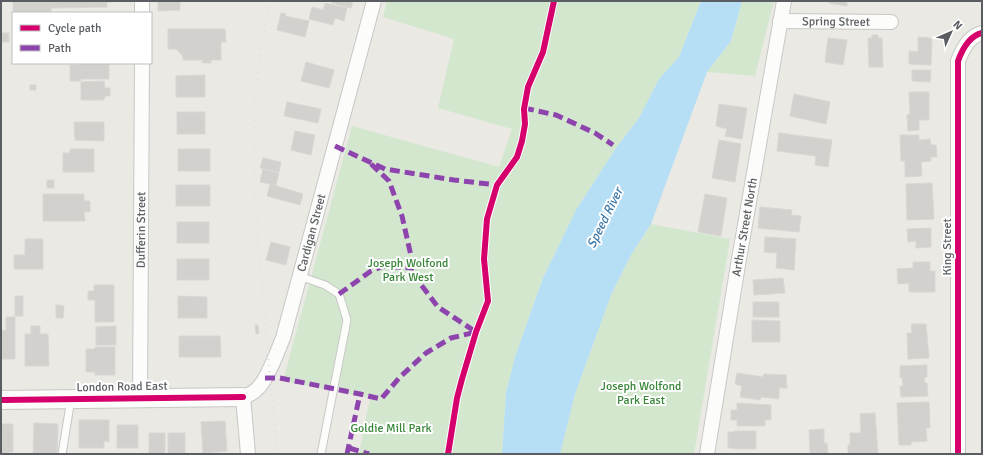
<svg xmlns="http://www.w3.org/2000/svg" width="983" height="455" viewBox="0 0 983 455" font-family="Signika,sans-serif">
<rect width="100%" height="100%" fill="#eae9e4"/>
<g fill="#d3e7cf">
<polygon points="387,1 701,1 679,57 659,79 639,118 616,148 576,210 543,278 515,357 506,393 502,454 359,454 370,398 283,381 352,126 499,167 512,129 438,108 454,39 383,17"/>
<polygon points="742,1 774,1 755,76 707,72 731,41"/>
<polygon points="651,224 730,239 694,454 560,454 575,394 611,295 631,255"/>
</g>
<polygon fill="#b6dff6" points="701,1 742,1 731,41 707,72 651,224 631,255 611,295 575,394 560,454 502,454 506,393 515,357 543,278 576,210 616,148 639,118 659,79 679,57"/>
<g fill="#d2d1ce" stroke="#d9d7d4">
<polygon points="13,1 112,1 112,2 107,2 107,7 51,8 51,13 13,13"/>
<polygon points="158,1 180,1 180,10 158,11"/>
<polygon points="333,1 353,1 351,8 332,3"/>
<polygon points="829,1 847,1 847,6 829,3"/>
<polygon points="325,3 347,8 344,21 335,18 333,25 309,19 312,7 323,10"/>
<polygon points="281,13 286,14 285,16 309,21 305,37 277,30"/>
<polygon points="168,29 225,29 226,42 221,42 221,60 211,60 211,63 202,63 203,60 183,60 183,56 176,49 168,49"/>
<rect x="1" y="33" width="8" height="9"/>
<polygon points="872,35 878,35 878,38 882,38 883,67 869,67 868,38 872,38"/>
<polygon points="918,37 932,38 931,65 909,64 909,51 918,52"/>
<polygon points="828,38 847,40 843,65 825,62"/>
<polygon points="306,62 334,70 329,88 301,81"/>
<polygon points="80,63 109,63 109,79 81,79 81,81 70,81 70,65 80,65"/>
<polygon points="912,70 931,70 930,82 912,81"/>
<polygon points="205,75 205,97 176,97 176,76"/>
<polygon points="104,81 105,88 110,88 110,96 105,96 104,100 81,100 81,82"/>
<rect x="30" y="85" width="6" height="5"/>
<polygon points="909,92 929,92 929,120 919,120 919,130 908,131 907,115 910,114"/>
<polygon points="794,94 830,102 826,124 790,116"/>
<polygon points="287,102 321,109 318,123 284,116"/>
<polygon points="719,104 747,108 742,139 725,136 727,129 716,126"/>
<rect x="177" y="112" width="28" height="22"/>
<polygon points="74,122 104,122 104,141 75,140"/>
<polygon points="295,131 315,135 311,155 291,150"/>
<polygon points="779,133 832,140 828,167 815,165 816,156 777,151"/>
<polygon points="900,135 919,135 919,140 930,139 931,145 936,145 937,157 931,157 931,161 921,162 922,176 905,177 905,161 901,161"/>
<polygon points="719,140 741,144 735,182 712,178"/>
<polygon points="70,149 94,149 94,172 63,172 63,153 70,153"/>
<rect x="178" y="149" width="32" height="22"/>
<polygon points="263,158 281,162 279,172 260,168"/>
<polygon points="263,169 279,173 276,185 260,182"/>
<rect x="47" y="180" width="7" height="8"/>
<polygon points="932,183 934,219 907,220 906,184"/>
<polygon points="270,184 303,194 300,205 267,196"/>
<rect x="176" y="185" width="34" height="21"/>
<polygon points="43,194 84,194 84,201 90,201 90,212 84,212 85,221 43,221"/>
<polygon points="705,194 727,198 721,236 698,232"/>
<polygon points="760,207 792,210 791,215 801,216 799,232 758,228"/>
<rect x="177" y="222" width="32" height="21"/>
<polygon points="931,228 931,247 916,248 916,241 908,242 907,229"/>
<polygon points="765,237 796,239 794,270 776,268 777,253 764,252"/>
<polygon points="25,239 43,239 43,269 14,269 14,255 25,255"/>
<polygon points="271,242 290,247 286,265 266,260"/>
<rect x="177" y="259" width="32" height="21"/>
<polygon points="913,262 930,262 930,271 935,271 935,292 909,292 909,283 898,284 897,269 913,268"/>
<polygon points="783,278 785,293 754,295 753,280"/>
<polygon points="94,285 114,285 114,322 95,322 95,300 88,300 88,291 94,291"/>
<rect x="15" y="296" width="8" height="20"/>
<polygon points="178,296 207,297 207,318 178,318"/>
<rect x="753" y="302" width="26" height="15"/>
<polygon points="56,305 64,306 63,318 56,318"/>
<polygon points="6,317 15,317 15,359 1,359 1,330 6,331"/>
<polygon points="752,320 780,321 780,342 752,342"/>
<polygon points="911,324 926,324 929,358 908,359 907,333 912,333"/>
<polygon points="255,325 258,325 259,333 256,334"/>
<polygon points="31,326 40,326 40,334 48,334 49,366 25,366 25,334 31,334"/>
<polygon points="116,326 116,345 96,345 96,327"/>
<polygon points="179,336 220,336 221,357 179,357"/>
<polygon points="95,347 115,347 115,375 95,375 95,372 86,372 86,349 95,349"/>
<polygon points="927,365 927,377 924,378 925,383 927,383 928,396 901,397 900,386 903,386 903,384 902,377 900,378 900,366"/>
<polygon points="737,373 763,377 764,374 786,375 787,388 779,388 779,399 761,397 760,400 740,397 742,386 735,384"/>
<polygon points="929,402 930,428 926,428 927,441 911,442 911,445 899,445 897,403"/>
<polygon points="737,403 771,405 771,420 765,420 765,426 737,426 737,420 731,420 731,410 737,410"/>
<polygon points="875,413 878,454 848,454 848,445 850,445 850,433 861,433 860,414"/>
<polygon points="79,420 109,420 109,442 104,441 104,448 79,448"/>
<polygon points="225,421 227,451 203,453 201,422"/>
<polygon points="34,423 58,424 57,454 33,454"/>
<polygon points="1,424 13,424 13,452 9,452 9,454 1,454"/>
<rect x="117" y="425" width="21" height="23"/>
<polygon points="824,429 824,443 827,443 828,454 810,454 809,430"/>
<polygon points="734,431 756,431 756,449 733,449 733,448 728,448 728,432 734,432"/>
<rect x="149" y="433" width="16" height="21"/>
<rect x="168" y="433" width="17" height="21"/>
</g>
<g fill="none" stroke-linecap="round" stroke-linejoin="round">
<g stroke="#c7c7c6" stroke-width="9">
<g id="service">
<polyline points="299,276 325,285 339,294 347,320 321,454"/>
<polyline points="62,454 71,399"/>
</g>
</g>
<g stroke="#c7c7c6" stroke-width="16">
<g id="minor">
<polyline points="142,1 142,13"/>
<path id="s1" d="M780 21 891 22"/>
<path id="s2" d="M140 398 142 63"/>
<path id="s3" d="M248 454 243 397C249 395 255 392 259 387 269 376 277 352 283 338L374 1"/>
<path id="s4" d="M707 454 738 265 784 1"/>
<path d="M958 454V61C962 50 969 36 982 33"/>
</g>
</g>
<g stroke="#c7c7c6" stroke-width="20">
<polyline id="tertiary" points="1,400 243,397"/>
</g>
<use href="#service" stroke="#fcfcfb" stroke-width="7"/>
<use href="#minor" stroke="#fcfcfb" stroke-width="14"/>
<use href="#tertiary" stroke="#fcfcfb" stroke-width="18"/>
<path stroke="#e2e2e1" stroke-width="3" stroke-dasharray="1 5" stroke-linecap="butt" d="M270 1C255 72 251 134 255 207L277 454"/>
<g stroke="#8e44ad" stroke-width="5" stroke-dasharray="10 5" stroke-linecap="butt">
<polyline points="524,108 556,115 595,133 613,145"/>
<polyline points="335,146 385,169 454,180 497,185"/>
<polyline points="339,294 371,271 383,266 414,268"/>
<polyline points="265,378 280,378 360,394 381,399 400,377 426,353 451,338 476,332 438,307 416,278 402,216 389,181 368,161"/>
<polyline points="349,448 369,454"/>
<polyline points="347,454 360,394"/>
</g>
<g stroke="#fff" stroke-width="8">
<g id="cycleway">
<polyline points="1,400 243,397"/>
<polyline points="448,454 457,398 462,379 476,332 488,301 484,259 487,219 497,185 517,157 522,141 525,124 524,109 528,87 543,52 554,1"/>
<path d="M958 454V61C962 50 969 36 982 33"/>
</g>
</g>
<use href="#cycleway" stroke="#d6006c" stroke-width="6"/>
</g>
<g text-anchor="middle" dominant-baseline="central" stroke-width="4" stroke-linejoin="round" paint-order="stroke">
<g font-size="12" fill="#5a5e62" stroke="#fff">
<text stroke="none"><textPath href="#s1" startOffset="56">Spring Street</textPath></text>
<text stroke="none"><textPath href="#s4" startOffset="230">Arthur Street North</textPath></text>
<text stroke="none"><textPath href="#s2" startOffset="168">Dufferin Street</textPath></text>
<text stroke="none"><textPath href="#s3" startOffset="240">Cardigan Street</textPath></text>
<text transform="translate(947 247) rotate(-90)">King Street</text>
<text transform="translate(122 387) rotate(-1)">London Road East</text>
</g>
<g font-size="12" fill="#378536" stroke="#fff">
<text x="408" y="263">Joseph Wolfond<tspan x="408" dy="14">Park West</tspan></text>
<text x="641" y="386">Joseph Wolfond<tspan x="641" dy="14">Park East</tspan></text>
<text x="391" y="428">Goldie Mill Park</text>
</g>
<g font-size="13" font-style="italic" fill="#3c77a7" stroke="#fff">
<text transform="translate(605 218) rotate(-64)">Speed River</text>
</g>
</g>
<rect width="983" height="455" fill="none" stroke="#5a5e62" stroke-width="4"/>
<rect x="12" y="12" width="140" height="52" fill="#ffffff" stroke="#bdbfc0"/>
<rect x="20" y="25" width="20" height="6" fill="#d6006c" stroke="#bdbfc0"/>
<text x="48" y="32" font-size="12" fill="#5a5e62">Cycle path</text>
<rect x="20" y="45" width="20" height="6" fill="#8e44ad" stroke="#bdbfc0"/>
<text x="48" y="52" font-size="12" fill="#5a5e62">Path</text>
<g transform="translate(951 32) rotate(45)" stroke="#ffffff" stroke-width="3" paint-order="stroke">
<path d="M0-3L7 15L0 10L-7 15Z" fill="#5a5e62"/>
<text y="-6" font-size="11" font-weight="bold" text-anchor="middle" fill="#5a5e62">N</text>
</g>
</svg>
